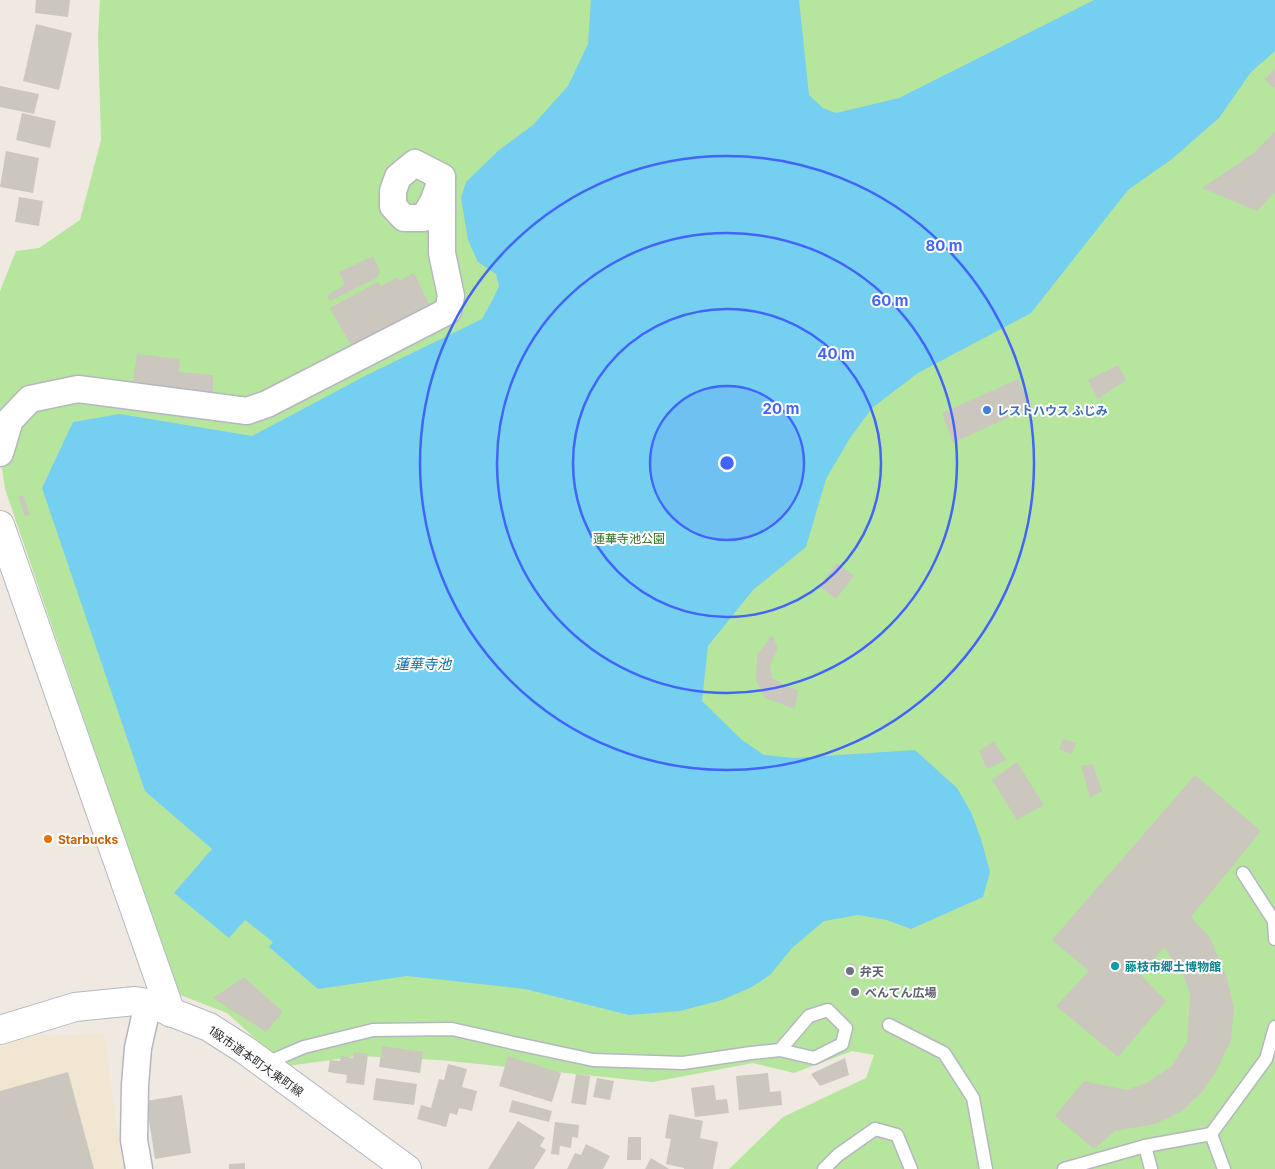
<svg xmlns="http://www.w3.org/2000/svg" width="1275" height="1169" viewBox="0 0 1275 1169" font-family="Inter,'Noto Sans JP',sans-serif">
<rect width="100%" height="100%" fill="#efe9e1"/>
<polygon fill="#f0e6d1" points="104,1034 121,1159 125,1169 0,1169 0,1047 33,1036"/>
<polygon fill="#b6e59e" points="100,0 1275,0 1275,1169 729,1169 783,1117 866,1078 874,1055 852,1051 794,1073 753,1063 653,1082 439,1060 359,1056 288,1066 269,1051 227,1013 175,993 146,900 5,489 0,453 0,291 16,251 39,248 80,220 101,140 98,37"/>
<polygon fill="#75cff0" points="591,0 799,0 809,95 823,108 836,113 899,98 1094,0 1275,0 1275,51 1251,72 1219,118 1172,159 1128,190 1031,313 918,373 872,408 850,438 826,479 806,547 753,590 708,646 702,701 742,740 764,755 794,758 915,750 957,788 971,812 981,839 990,872 983,897 911,929 887,920 858,915 824,921 792,948 770,975 752,987 722,1000 680,1011 629,1015 525,989 407,976 318,989 269,947 273,942 245,920 229,938 174,893 212,849 145,791 42,488 73,422 120,414 252,436 365,376 482,319 493,299 499,286 496,274 478,262 468,240 461,198 466,182 499,150 533,125 568,86 588,44"/>
<g fill="#cbc7bf">
<polygon points="36,0 70,0 68,17 35,13"/>
<polygon points="36,24 72,33 59,90 23,81"/>
<polygon points="1275,68 1275,86 1273,88 1265,79"/>
<polygon points="0,86 39,94 34,114 0,107"/>
<polygon points="22,113 56,121 50,148 16,140"/>
<polygon points="1275,131 1275,192 1257,211 1202,188 1255,152"/>
<polygon points="6,151 39,158 33,193 0,187"/>
<polygon points="19,197 43,201 39,226 15,222"/>
<polygon points="373,256 380,271 377,278 330,301 327,296 345,284 339,272"/>
<polygon points="414,273 430,306 352,347 330,308 378,282 381,286 398,277 399,281"/>
<polygon points="137,354 180,359 179,372 213,375 213,394 133,381"/>
<polygon points="1118,365 1126,380 1098,399 1088,380"/>
<polygon points="1018,379 1031,407 953,443 942,413"/>
<polygon points="23,495 30,515 25,516 18,497"/>
<polygon points="837,563 854,576 836,599 819,586"/>
<polygon points="772,635 778,648 770,665 772,678 785,686 798,690 795,709 765,698 756,680 757,655"/>
<polygon points="1063,739 1076,743 1072,754 1059,749"/>
<polygon points="994,741 1006,760 987,769 979,751"/>
<polygon points="1017,762 1044,805 1017,820 992,780"/>
<polygon points="1093,764 1102,791 1090,798 1081,766"/>
<polygon points="1195,775 1261,831 1191,917 1210,938 1226,975 1234,1008 1231,1040 1217,1070 1201,1093 1182,1111 1155,1124 1115,1131 1094,1149 1055,1116 1084,1081 1127,1090 1148,1082 1172,1066 1187,1042 1190,994 1182,972 1164,947 1141,975 1166,1001 1118,1057 1056,1006 1089,971 1052,940"/>
<polygon points="851,962 858,968 849,980 842,974"/>
<polygon points="244,977 283,1012 266,1032 213,998"/>
<polygon points="382,1046 423,1052 420,1073 379,1067"/>
<polygon points="354,1052 368,1054 364,1085 346,1083 347,1075 328,1072 330,1060 340,1061 341,1056 353,1058"/>
<polygon points="508,1056 561,1073 552,1102 499,1086"/>
<polygon points="845,1058 849,1075 820,1086 811,1074"/>
<polygon points="448,1064 467,1069 462,1087 477,1091 472,1111 459,1108 457,1115 450,1113 446,1127 417,1119 421,1105 431,1108 439,1079 444,1080"/>
<polygon points="68,1072 94,1169 0,1169 0,1091"/>
<polygon points="768,1073 770,1092 781,1091 782,1105 739,1110 736,1076"/>
<polygon points="576,1074 590,1076 586,1105 571,1103"/>
<polygon points="376,1078 417,1084 414,1105 373,1100"/>
<polygon points="597,1078 614,1081 610,1100 593,1097"/>
<polygon points="714,1085 716,1100 727,1099 729,1113 695,1117 691,1088"/>
<polygon points="182,1095 191,1153 155,1159 146,1101"/>
<polygon points="512,1100 552,1111 549,1122 509,1112"/>
<polygon points="669,1114 703,1121 700,1138 718,1142 713,1169 684,1169 684,1168 666,1164 671,1139 665,1138"/>
<polygon points="518,1121 545,1138 540,1146 546,1150 534,1169 488,1169"/>
<polygon points="555,1122 579,1125 578,1138 572,1137 571,1148 560,1146 559,1155 551,1154"/>
<polygon points="628,1137 641,1137 641,1160 627,1160"/>
<polygon points="586,1144 610,1156 603,1169 567,1169 575,1153 581,1155"/>
<polygon points="651,1158 669,1169 645,1169"/>
<polygon points="245,1163 245,1169 229,1169 229,1164"/>
</g>
<g fill="none" stroke-linecap="round" stroke-linejoin="round">
<g stroke="#b4b7c1" stroke-width="15">
<g id="lane">
<polyline points="1243,873 1274,921 1275,939"/>
<polyline points="889,1025 944,1053 973,1098 986,1169"/>
<polyline points="264,1064 304,1047 373,1030 452,1029 509,1042 593,1060 683,1063 751,1053 780,1050 814,1058 842,1044 846,1028 828,1010 809,1016 780,1050"/>
<polyline points="1211,1134 1266,1059 1275,1027"/>
<polyline points="1145,1146 1151,1169"/>
<polyline points="824,1169 838,1155 875,1129 897,1135 911,1169"/>
<polyline points="1064,1169 1145,1146 1211,1134 1224,1169"/>
</g>
</g>
<g stroke="#b4b7c1" stroke-width="29">
<g id="street">
<polygon points="415,163 442,177 434,200 424,218 404,218 393,206 393,191 398,177"/>
<polyline points="0,453 10,420 30,399 78,389 247,411 267,404 448,311 451,296 442,253 442,177"/>
<polyline points="139,1169 134,1140 135,1085 138,1048 148,1003"/>
</g>
</g>
<g stroke="#b4b7c1" stroke-width="30">
<g id="secondary">
<polyline points="0,525 171,1013"/>
<polyline points="0,1030 75,1007 135,1001 148,1003 209,1027 245,1050 407,1169"/>
</g>
</g>
<use href="#lane" stroke="#fff" stroke-width="12"/>
<use href="#street" stroke="#fff" stroke-width="26"/>
<use href="#secondary" stroke="#fff" stroke-width="28"/>
</g>
<circle cx="727" cy="463" r="77" fill="#4264fb" fill-opacity=".12"/>
<g fill="none" stroke="#4264fb" stroke-width="2.5">
<circle cx="727" cy="463" r="77"/>
<circle cx="727" cy="463" r="154"/>
<circle cx="727" cy="463" r="230"/>
<circle cx="727" cy="463" r="307"/>
</g>
<circle fill="#3f7fe0" stroke="#fff" stroke-width="2" cx="987" cy="410" r="5"/>
<circle fill="#e8710a" stroke="#fff" stroke-width="2" cx="48" cy="839" r="5"/>
<circle fill="#0f9aa8" stroke="#fff" stroke-width="2" cx="1115" cy="966" r="5"/>
<g fill="#6b7280" stroke="#fff" stroke-width="2">
<circle cx="850" cy="971" r="5"/>
<circle cx="855" cy="992" r="5"/>
</g>
<g text-anchor="middle" dominant-baseline="central" stroke-width="4" stroke-linejoin="round" paint-order="stroke">
<g font-size="12" font-weight="bold" fill="#366cbe" stroke="#fff" text-anchor="start">
<text x="997" y="410">レストハウス ふじみ</text>
</g>
<g font-size="12" fill="#2c6e1b" stroke="#fff">
<text x="629" y="538">蓮華寺池公園</text>
</g>
<g font-size="12" font-weight="bold" fill="#c56008" stroke="#fff" text-anchor="start">
<text x="58" y="839">Starbucks</text>
</g>
<g font-size="12" font-weight="bold" fill="#0d838f" stroke="#fff" text-anchor="start">
<text x="1125" y="966">藤枝市郷土博物館</text>
</g>
<g font-size="12" font-weight="bold" fill="#5b616d" stroke="#fff" text-anchor="start">
<text x="860" y="971">弁天</text>
<text x="865" y="992">べんてん広場</text>
</g>
<g font-size="12" fill="#2e2e2e" stroke="#fff">
<text transform="translate(256 1061) rotate(35)">1級市道本町大東町線</text>
</g>
<g font-size="14" font-style="italic" fill="#0d6fa3" stroke="#fff">
<text x="423" y="663">蓮華寺池</text>
</g>
</g>
<circle cx="727" cy="463" r="8" fill="#4264fb" stroke="#fff" stroke-width="2.5"/>
<g font-size="15" text-anchor="middle" font-weight="bold" fill="#4264fb" stroke="#fff" stroke-width="4" stroke-linejoin="round" paint-order="stroke">
<text x="944" y="251">80 m</text>
<text x="890" y="306">60 m</text>
<text x="836" y="359">40 m</text>
<text x="781" y="414">20 m</text>
</g>
</svg>
